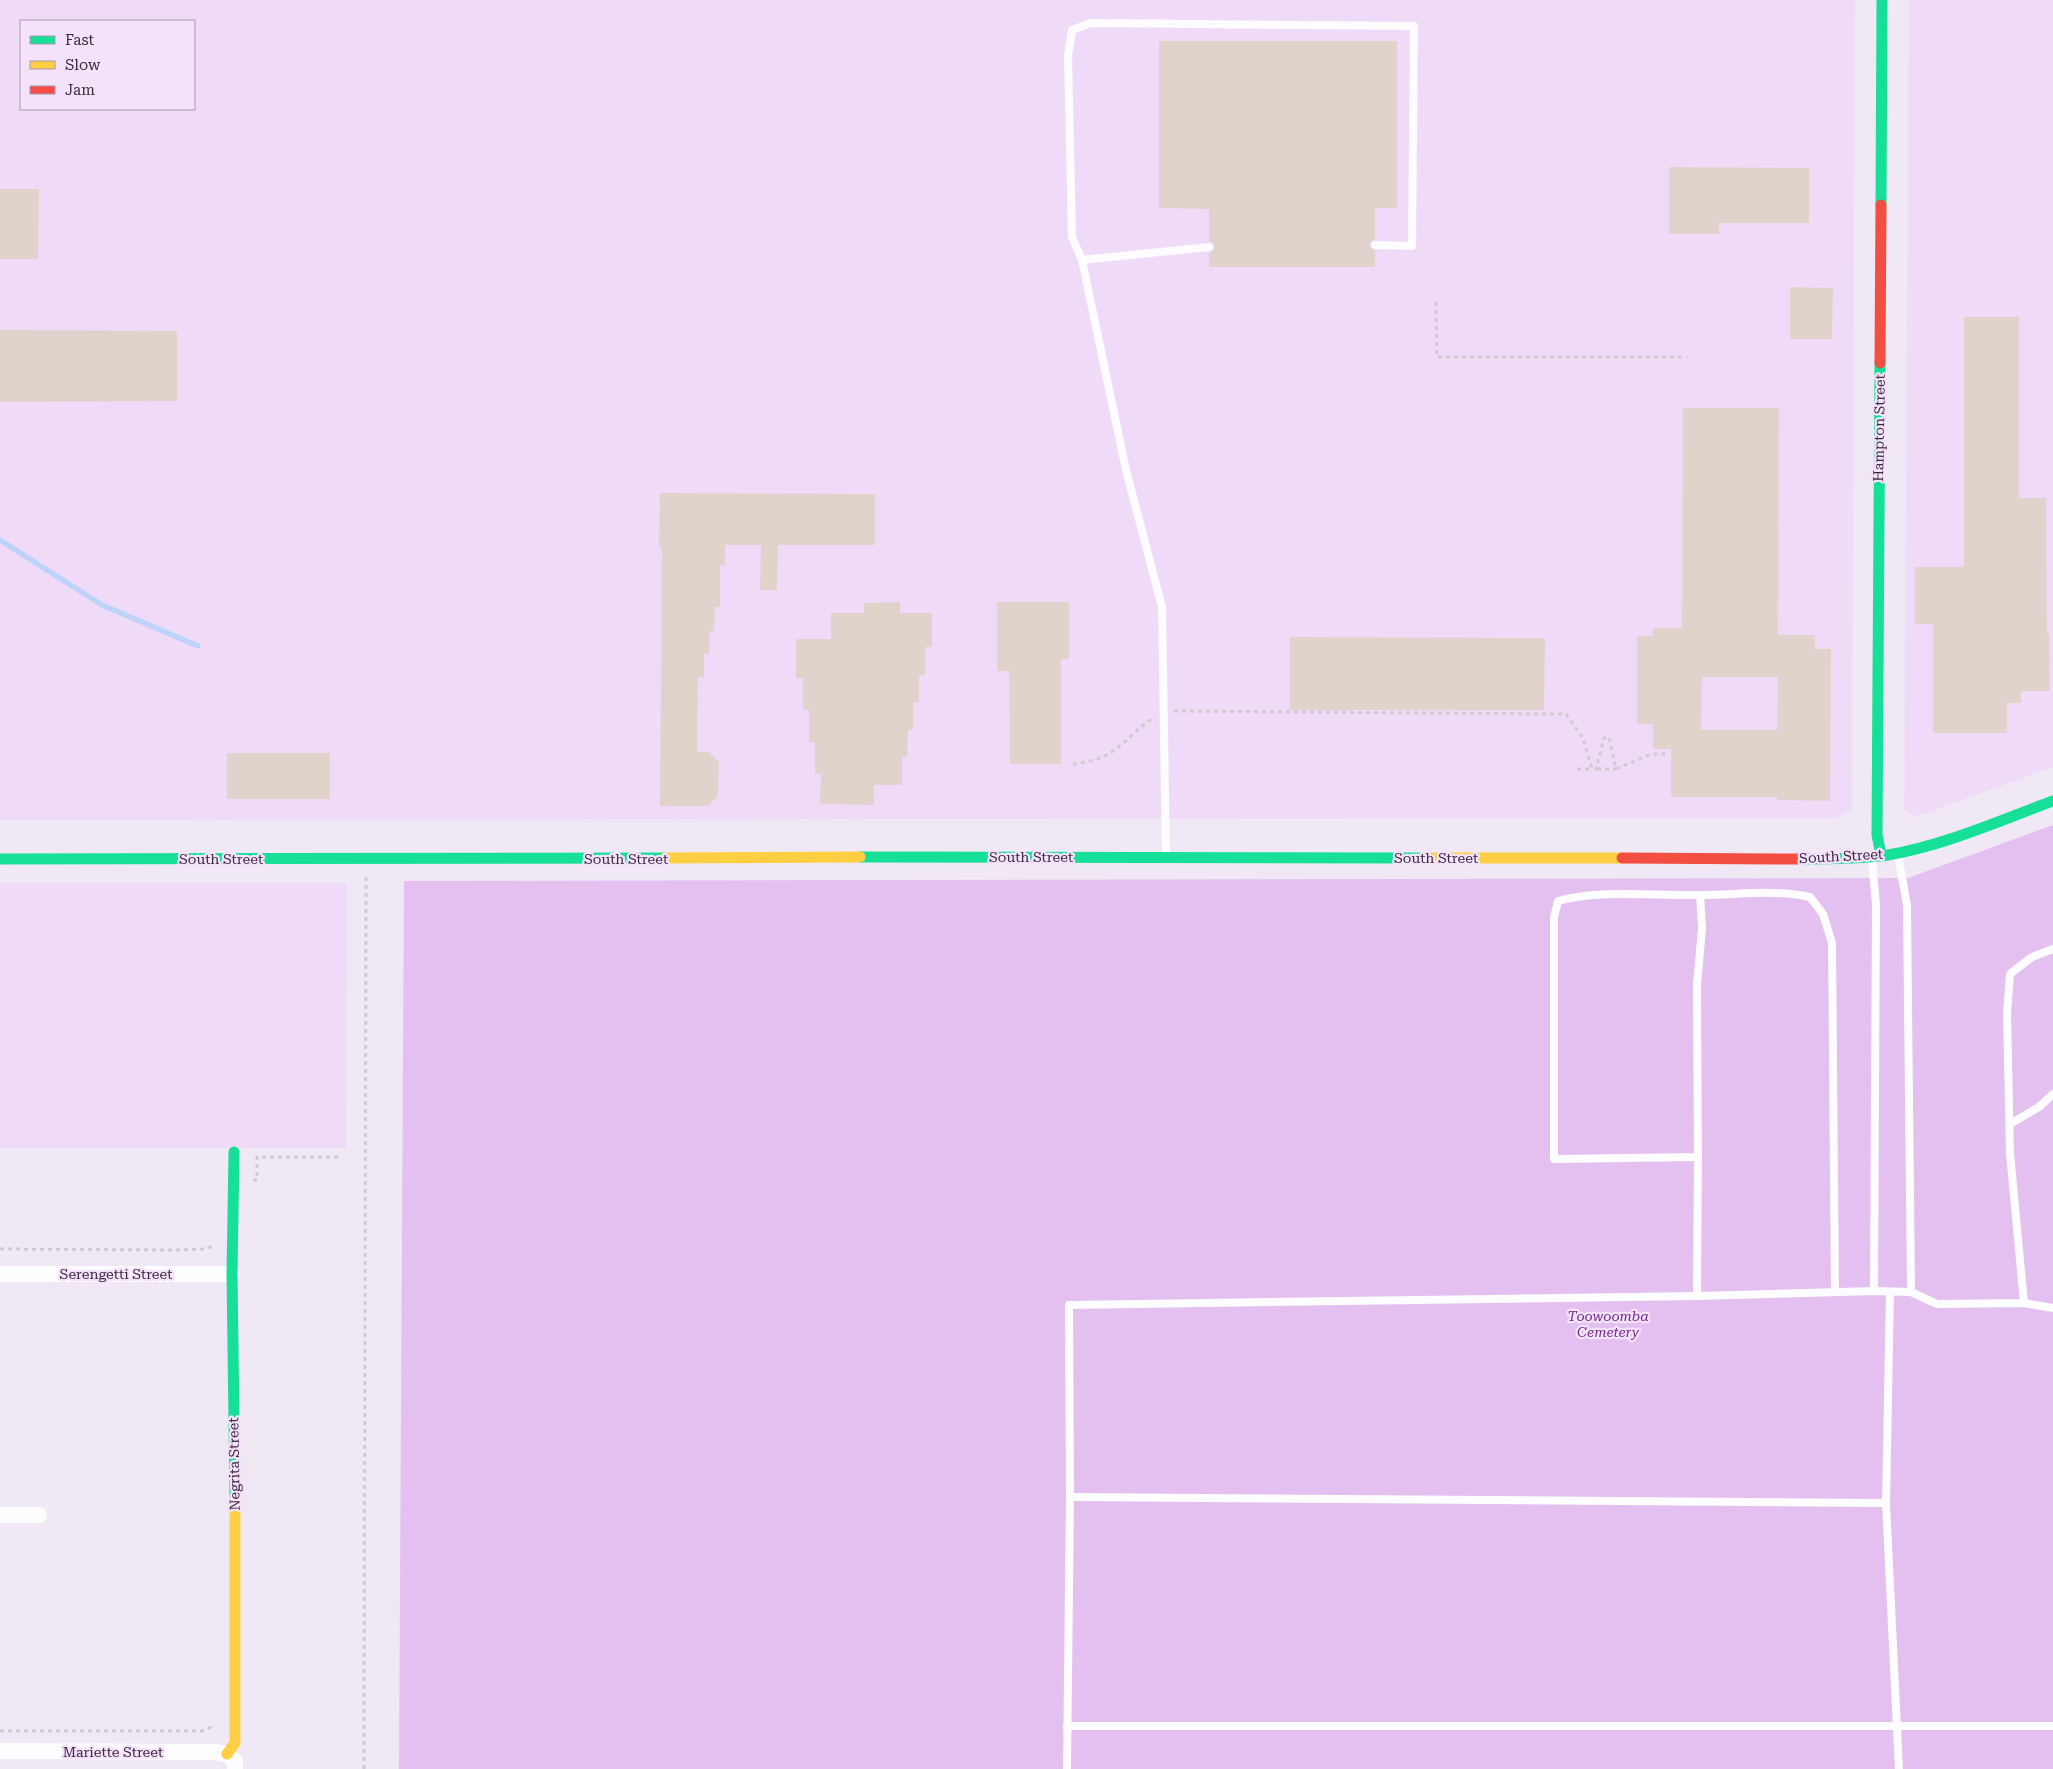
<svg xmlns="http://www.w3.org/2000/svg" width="2053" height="1769" viewBox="0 0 2053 1769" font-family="'Roboto Serif',serif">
<rect width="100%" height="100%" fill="#f1e8f5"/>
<g fill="#efdbf7" fill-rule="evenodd">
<path d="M0 0H1855L1852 809 1836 818 0 820ZM21 21H194V109H21Z"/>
<polygon points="1909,0 2053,0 2053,767 1915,817 1904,810"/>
<polygon points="0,883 347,883 346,1148 0,1148"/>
</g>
<polygon fill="#e3c0f0" points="2053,825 2053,1769 399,1769 404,881 1908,878"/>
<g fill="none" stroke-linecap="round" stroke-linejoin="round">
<polyline stroke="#bdd3f9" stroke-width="5.5" points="0,540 102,605 198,646"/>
</g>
<g fill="#e0d3cc" fill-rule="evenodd">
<polygon points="1159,41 1397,41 1397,208 1375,208 1375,239 1371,242 1369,245 1372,249 1375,251 1375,267 1209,267 1209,253 1213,251 1215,247 1213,243 1209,241 1209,209 1159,208"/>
<polygon points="1669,167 1809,168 1809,223 1719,223 1719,234 1669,234"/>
<polygon points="0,189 39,189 38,259 0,259"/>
<polygon points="1790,287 1833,288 1832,339 1790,339"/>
<polygon points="1964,317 2019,317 2019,498 2046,498 2047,633 2049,633 2050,691 2021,691 2021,703 2007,703 2007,733 1933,733 1933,624 1915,624 1915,567 1964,567"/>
<polygon points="0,330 177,331 177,401 0,402"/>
<path d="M1683 408H1779L1778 635H1815V649H1831L1830 801 1777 800V797H1671V749H1653V724H1637V636H1653V628H1682ZM1702 677H1778L1777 730H1701Z"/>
<polygon points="660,493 875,494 875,545 778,545 777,590 760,590 761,545 725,545 725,565 720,565 720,607 715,607 714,631 710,631 709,654 704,654 704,677 698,677 697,752 709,752 719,762 718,796 708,806 660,806 662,547 659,547"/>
<polygon points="900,602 900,613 932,613 932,647 925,647 925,675 919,675 919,702 913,702 913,730 908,730 907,757 902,757 902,785 874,785 874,805 820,804 821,774 815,774 815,742 809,742 809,710 803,710 803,678 796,678 796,639 831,639 831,613 864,613 864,603"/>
<polygon points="997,602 1069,602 1069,659 1061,659 1061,764 1010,764 1009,671 997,671"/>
<polygon points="1290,637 1545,638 1544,710 1290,710"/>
<rect x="227" y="753" width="103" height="46"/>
</g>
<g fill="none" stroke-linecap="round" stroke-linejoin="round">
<g stroke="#cfcbd1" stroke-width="3" stroke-dasharray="4 4" stroke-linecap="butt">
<polyline points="1436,302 1437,357 1687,357"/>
<polyline points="1174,711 1566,714 1583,738 1592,769 1596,769 1604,738 1609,737 1616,769 1651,754 1666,754"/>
<path d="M1073 764C1087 762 1102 759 1113 751 1128 741 1138 727 1153 718"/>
<polyline points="1577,769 1592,769"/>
<polyline points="1597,769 1616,769"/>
<polyline points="253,1180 257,1180 257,1157 341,1157"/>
<polyline points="0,1249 174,1250 205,1249 213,1246"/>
<polyline points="0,1731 202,1731 214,1726"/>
<polyline points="364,1769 366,877"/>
</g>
<g stroke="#fdfcfe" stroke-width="8">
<polyline points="1209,247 1082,260 1072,237 1068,55 1072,30 1091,23 1414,26 1412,246 1375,245"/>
<polyline points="1082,260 1126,470 1162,607 1166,856"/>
<polyline points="1898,855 1907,905 1911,1292"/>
<polyline points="1872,858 1876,905 1874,1291"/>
<path d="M1700 895 1702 928 1697 986 1698 1157 1554 1159V917L1558 901C1600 889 1655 896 1699 895 1736 895 1774 889 1810 897L1823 914 1832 943 1835 1292"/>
<polyline points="2010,1124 2039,1107 2053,1094"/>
<polyline points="1890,1292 1886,1503 1899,1769"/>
<polyline points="1697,1296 1698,1157"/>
<polyline points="2024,1303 2010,1153 2007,1014 2010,974 2032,957 2053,949"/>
<polyline points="1070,1497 1886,1503"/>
<polyline points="1067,1726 2053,1726"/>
<polyline points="1067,1769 1070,1497 1069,1305 1697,1296 1874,1291 1911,1292 1937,1304 2024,1303 2053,1308"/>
</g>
<g stroke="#fdfcfe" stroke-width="16">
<polyline points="0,1274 232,1274"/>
<polyline points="0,1515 39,1515"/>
<polyline points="0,1751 214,1752 227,1754 235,1761 235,1769"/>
</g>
<g stroke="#16e098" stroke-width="11">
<polyline points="1881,205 1882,0"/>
<polyline points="1880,363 1877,835 1881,855"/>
<polyline points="860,857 1424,858"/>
<polyline points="0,859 665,858"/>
<path d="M1799 859C1829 859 1859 859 1888 855 1945 845 1999 821 2053 801"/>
<polyline points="234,1152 232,1274 235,1497"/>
</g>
<g stroke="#ffcf43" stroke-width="11">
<polyline points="665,858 860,857"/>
<polyline points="1424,858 1622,858"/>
<polyline points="227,1754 235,1743 235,1497"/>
</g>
<g stroke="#f24e42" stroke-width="11">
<polyline points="1880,363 1881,205"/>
<polyline points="1622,858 1799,859"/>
</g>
</g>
<g text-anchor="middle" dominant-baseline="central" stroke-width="4.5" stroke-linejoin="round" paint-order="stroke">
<g font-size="14" fill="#3b2941" stroke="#f4e2fb">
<text transform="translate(1879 428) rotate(-89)">Hampton Street</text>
<text transform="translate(1841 856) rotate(-3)">South Street</text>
<text x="1031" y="857">South Street</text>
<text x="1436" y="858">South Street</text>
<text x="221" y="859">South Street</text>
<text x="626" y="859">South Street</text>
<text x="116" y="1274">Serengetti Street</text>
<text transform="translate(234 1464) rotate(-91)">Negrita Street</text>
<text x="113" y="1752">Mariette Street</text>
</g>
<g font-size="14" font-style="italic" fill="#732a8a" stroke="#f4e2fb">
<text x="1608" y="1316">Toowoomba<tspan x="1608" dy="16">Cemetery</tspan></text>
</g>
</g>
<rect x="20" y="20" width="175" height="90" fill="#f4e2fb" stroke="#aa98b1"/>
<rect x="30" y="36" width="25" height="8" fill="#16e098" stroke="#aa98b1"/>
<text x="65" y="45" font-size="15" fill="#3b2941">Fast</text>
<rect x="30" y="61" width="25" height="8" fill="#ffcf43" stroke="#aa98b1"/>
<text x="65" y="70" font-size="15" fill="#3b2941">Slow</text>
<rect x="30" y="86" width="25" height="8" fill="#f24e42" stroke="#aa98b1"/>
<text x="65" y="95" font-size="15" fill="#3b2941">Jam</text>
</svg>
